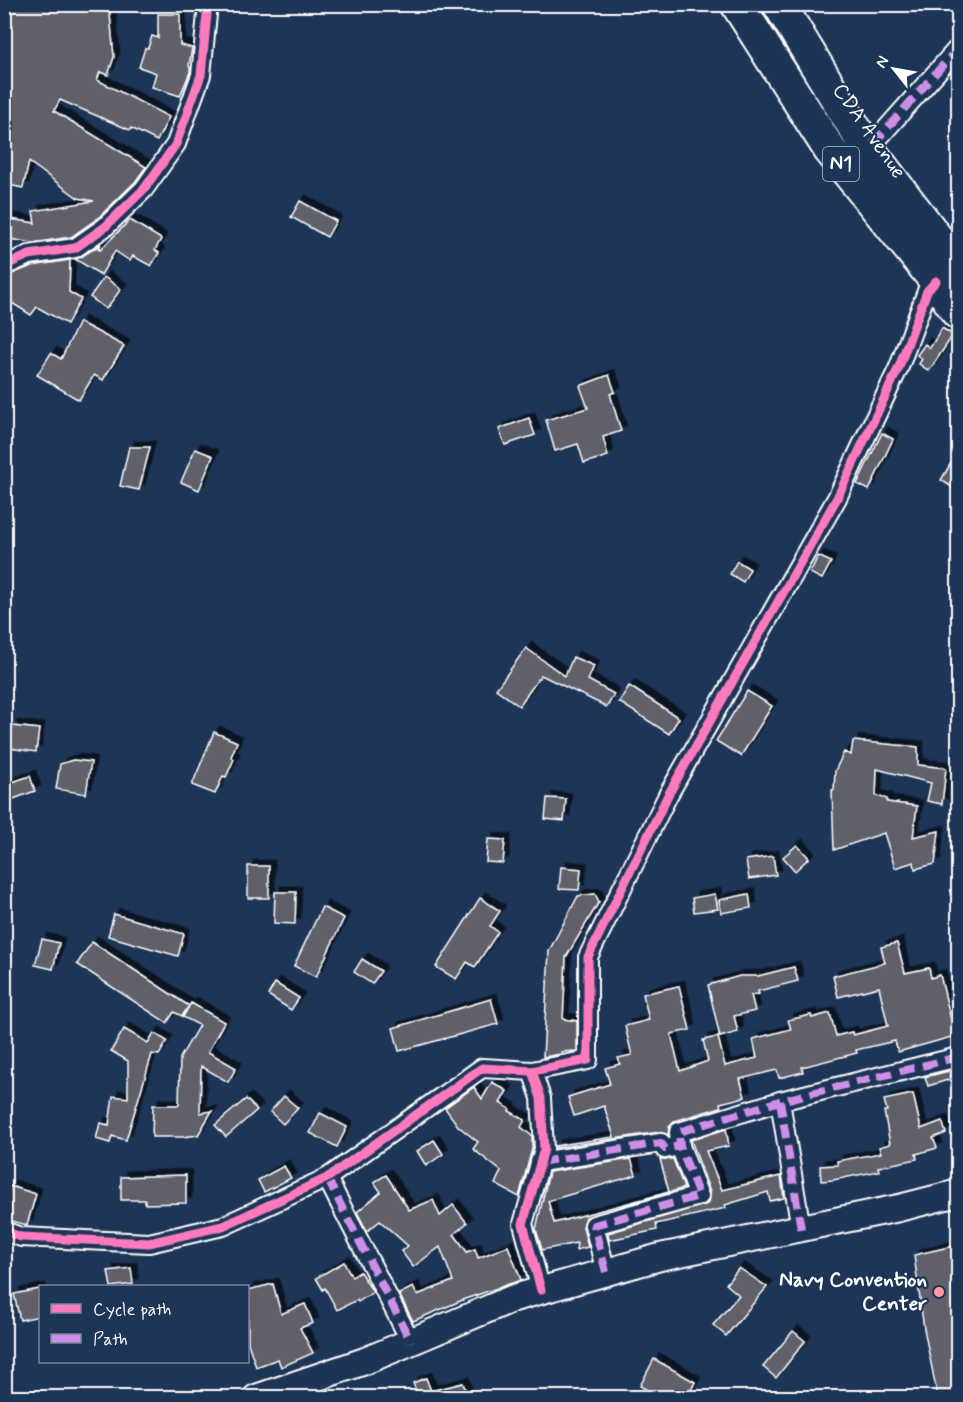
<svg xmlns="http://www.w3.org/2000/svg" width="963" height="1402" viewBox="0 0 963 1402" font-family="Mynerve,sans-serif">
<defs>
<filter id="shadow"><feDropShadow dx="5.5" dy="-5.5" stdDeviation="0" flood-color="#0009"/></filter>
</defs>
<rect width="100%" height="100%" fill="#1d3557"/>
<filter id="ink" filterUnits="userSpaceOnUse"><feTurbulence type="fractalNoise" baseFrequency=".0167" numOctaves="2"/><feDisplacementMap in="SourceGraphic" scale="12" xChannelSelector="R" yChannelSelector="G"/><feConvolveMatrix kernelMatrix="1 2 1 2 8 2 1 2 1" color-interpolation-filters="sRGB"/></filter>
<g filter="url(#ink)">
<g fill="#61606b" stroke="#fff" stroke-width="1.5" filter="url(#shadow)">
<polygon points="4,4 109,4 114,57 108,75 100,72 97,80 169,117 157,141 131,128 130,130 60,100 54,111 146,167 135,182 98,218 71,237 33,243 4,238 4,218 35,223 33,211 94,201 78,198 29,162 23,188 4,184"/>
<polygon points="158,14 180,14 180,45 192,48 189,66 190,67 190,72 180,96 152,87 156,73 139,67 145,48 148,48 152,36 158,38"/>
<polygon points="300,201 336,221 327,237 291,217"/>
<polygon points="130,220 161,239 155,250 159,253 151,266 133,256 130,261 115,251 101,275 75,259 81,257 101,244 98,249 100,250"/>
<polygon points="70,260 69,292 81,299 67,324 37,307 31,315 4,298 4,277 32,266"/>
<polygon points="104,277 121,289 106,309 90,297"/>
<polygon points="79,322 124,346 103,380 94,375 79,400 37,375 51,353 61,359"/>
<polygon points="942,328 953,335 929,371 919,364 922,359 917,355 925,344 930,348"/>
<polygon points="609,375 615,392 610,394 621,431 603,437 608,456 584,463 578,444 555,451 546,420 588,408 580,386"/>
<polygon points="529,418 535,435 505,445 499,429"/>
<polygon points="882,433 893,439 869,490 857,484"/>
<polygon points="129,447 150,447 139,490 120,486"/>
<polygon points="195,449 213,456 199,490 181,482"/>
<polygon points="958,451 958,491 941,480"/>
<polygon points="818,556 831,562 822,579 810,573"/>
<polygon points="737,561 750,569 743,582 730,574"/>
<polygon points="526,648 565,676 573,657 594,666 588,680 614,694 607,707 541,675 519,706 496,689"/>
<polygon points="629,686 679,718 669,734 619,702"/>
<polygon points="747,691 772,706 741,756 716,741"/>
<polygon points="12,726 39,729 36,752 9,748"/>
<polygon points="214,732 237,742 231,757 234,759 226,777 223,776 215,794 192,785"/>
<polygon points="853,741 918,747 918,765 946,768 942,804 927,801 931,783 877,769 876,796 887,799 887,802 917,806 913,837 939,831 935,864 915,869 914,862 895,868 884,833 834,850 832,790 834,790 835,771 844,752 851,755"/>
<polygon points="73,760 91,762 86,794 56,789 60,764"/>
<polygon points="30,776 35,791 8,801 4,785"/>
<polygon points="547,798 566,799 564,821 545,819"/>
<polygon points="488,839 505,840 503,863 486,862"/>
<polygon points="797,845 809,858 795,871 783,857"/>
<polygon points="773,856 776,875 749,879 746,860"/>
<rect x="248" y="866" width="21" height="32"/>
<polygon points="561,867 581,869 579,890 559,889"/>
<polygon points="275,892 296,892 295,924 274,923"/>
<polygon points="595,894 599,902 566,957 563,1019 577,1021 577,1051 561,1052 561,1054 543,1057 549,951 578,896"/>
<polygon points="715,894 718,909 694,912 692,898"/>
<polygon points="749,894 751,908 721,913 719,900"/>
<polygon points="480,898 500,911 490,926 498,932 475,967 467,962 456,979 436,967"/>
<polygon points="322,907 344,918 316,977 294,966"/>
<polygon points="114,914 184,934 178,956 108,936"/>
<polygon points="42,939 59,943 53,969 35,965"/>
<polygon points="92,942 189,1006 182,1016 174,1012 167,1023 77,964"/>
<polygon points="897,943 905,973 929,968 931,978 940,975 955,1036 898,1052 895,1041 856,1050 857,1053 802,1067 803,1072 779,1078 777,1070 740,1079 745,1097 720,1103 721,1107 675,1121 669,1127 668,1135 659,1132 555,1148 555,1146 566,1144 614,1137 604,1106 574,1116 568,1097 610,1084 605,1068 620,1064 618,1058 632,1055 625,1026 649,1020 643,994 679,986 690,1030 671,1034 680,1071 708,1061 703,1040 718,1037 725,1066 757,1058 753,1039 791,1029 788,1020 811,1015 812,1018 830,1013 836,1036 852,1032 853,1035 888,1026 879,987 838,997 833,976 885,963 881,947"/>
<polygon points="362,959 381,971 372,984 354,972"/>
<polygon points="794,967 798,981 758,991 759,994 751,995 755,1011 734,1016 738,1032 720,1037 708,985 740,976 758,976"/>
<polygon points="275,983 299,998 291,1010 268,995"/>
<polygon points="491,999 498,1024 399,1051 393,1028"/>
<polygon points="191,1003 224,1022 208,1052 236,1068 228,1082 201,1066 200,1113 212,1111 198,1135 183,1137 152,1137 153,1105 179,1105 180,1058 199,1025 183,1017"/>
<polygon points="124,1029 148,1043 154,1033 167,1041 159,1055 152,1054 126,1140 112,1136 110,1143 96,1139 100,1123 109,1125 113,1096 128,1098 128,1061 111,1051"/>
<polygon points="949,1071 951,1079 928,1086 925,1077"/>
<polygon points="492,1082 507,1091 500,1103 510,1109 509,1111 525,1120 521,1127 532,1136 532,1149 519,1197 495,1184 501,1171 473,1149 478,1142 458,1126 445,1108 474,1087 482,1099"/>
<polygon points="913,1094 921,1129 942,1121 946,1133 933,1138 937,1148 916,1154 917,1159 878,1167 879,1171 833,1180 821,1181 820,1166 838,1165 837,1161 881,1153 879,1147 890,1144 884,1111 887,1111 884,1100"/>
<polygon points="284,1096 298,1108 283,1124 270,1112"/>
<polygon points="246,1099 257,1110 226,1137 215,1125"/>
<polygon points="320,1113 347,1127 337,1147 310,1133"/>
<polygon points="726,1129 729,1146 706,1151 722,1190 781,1176 784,1198 770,1201 768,1192 725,1205 726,1208 656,1224 657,1230 609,1240 608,1233 707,1204 710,1199 710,1192 691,1140"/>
<polygon points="434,1140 443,1154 426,1166 417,1151"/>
<polygon points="631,1159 636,1175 548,1201 554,1223 669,1192 660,1159 673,1159 684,1188 586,1217 583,1227 588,1247 576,1250 577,1243 542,1250 536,1229 549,1172"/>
<polygon points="284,1166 291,1178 264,1192 258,1180"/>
<polygon points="186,1175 186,1203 145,1204 145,1200 121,1200 121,1177"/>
<polygon points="386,1175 409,1210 433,1200 440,1216 453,1205 467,1223 454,1234 467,1252 475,1249 478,1258 508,1246 521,1280 465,1299 413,1321 399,1294 413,1287 417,1295 453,1281 440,1247 413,1267 401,1251 408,1246 380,1221 367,1231 357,1212 381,1192 374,1182"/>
<polygon points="10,1186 36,1194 27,1225 4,1219 4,1205"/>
<polygon points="958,1245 958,1398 938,1398 924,1329 914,1255"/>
<polygon points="344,1262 352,1277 360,1272 373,1292 358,1302 357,1300 337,1310 325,1288 323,1290 316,1278"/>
<polygon points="131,1268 133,1284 111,1287 108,1271"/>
<polygon points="739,1268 767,1287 726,1336 713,1325 739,1295 726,1284"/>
<polygon points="273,1284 281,1314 305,1304 313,1323 300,1328 313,1353 281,1367 278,1359 256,1367 248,1343 248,1290"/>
<polygon points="40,1289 40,1316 20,1320 14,1294"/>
<polygon points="793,1331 805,1341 776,1378 763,1367"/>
<polygon points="654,1359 695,1382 687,1398 662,1398 640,1386"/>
<polygon points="426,1378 431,1391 463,1383 467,1395 459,1398 419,1398 413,1383"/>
</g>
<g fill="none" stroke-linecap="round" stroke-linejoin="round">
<g stroke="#fff" stroke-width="22">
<g id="street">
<polyline points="873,144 958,48"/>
<polyline points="4,266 29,255 75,248 105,227 144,189 176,144 201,75 208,4"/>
<polyline points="540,1162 661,1143 665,1149 680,1146 679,1132 780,1101"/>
<polyline points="327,1178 411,1342"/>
<polyline points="801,1229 780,1101 958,1057"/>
<polyline points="4,1231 21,1237 149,1243 223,1226 327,1178 482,1068 532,1071"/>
<polyline points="606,1272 594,1225 699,1196 680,1146"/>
<polyline points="541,1290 523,1224 544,1149 541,1098 532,1071 588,1060 588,957 668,795 837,498 899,367 927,291 936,281"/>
</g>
</g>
<g stroke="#fff" stroke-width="30">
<polyline id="secondary" points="256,1398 365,1361 514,1298 660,1257 899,1208 958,1193"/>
</g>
<g stroke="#fff" stroke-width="36">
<g id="highway">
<polyline points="737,4 830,150 936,281 958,313"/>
<polyline points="779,4 865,145 958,266"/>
</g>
</g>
<use href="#street" stroke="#1d3557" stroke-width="18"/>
<use href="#secondary" stroke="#1d3557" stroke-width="26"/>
<use href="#highway" stroke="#1d3557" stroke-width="32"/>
<g stroke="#ce8fe9" stroke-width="8" stroke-dasharray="15 8" stroke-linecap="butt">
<polyline points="873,144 958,48"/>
<polyline points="540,1162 661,1143 665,1149 680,1146 679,1132 780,1101"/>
<polyline points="327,1178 411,1342"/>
<polyline points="801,1229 780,1101 958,1057"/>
<polyline points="606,1272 594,1225 699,1196 680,1146"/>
</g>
<g stroke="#1d3557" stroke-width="13">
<g id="cycleway">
<polyline points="4,266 29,255 75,248 105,227 144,189 176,144 201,75 208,4"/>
<polyline points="4,1231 21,1237 149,1243 223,1226 327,1178 482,1068 532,1071"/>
<polyline points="541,1290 523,1224 544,1149 541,1098 532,1071 588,1060 588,957 668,795 837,498 899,367 927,291 936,281"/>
</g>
</g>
<use href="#cycleway" stroke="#fd7abc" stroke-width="9"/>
</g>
</g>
<circle fill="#ff9aa2" stroke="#1d3557" stroke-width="2" cx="939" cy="1292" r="6"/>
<g text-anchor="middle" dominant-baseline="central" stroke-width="4.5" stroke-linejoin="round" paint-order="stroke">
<rect fill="#1d3557" stroke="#bbc2cd" stroke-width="1.5" x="823" y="147" width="36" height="34" rx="4.5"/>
<g font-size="20" font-weight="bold" fill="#fff">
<text x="841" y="164">N1</text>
</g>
<g font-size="21" fill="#fff" stroke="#1d3557">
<text transform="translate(869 131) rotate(55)">CDA Avenue</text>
</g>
<g font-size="21" font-weight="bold" fill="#fff" stroke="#1d3557" text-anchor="end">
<text x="927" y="1280">Navy Convention<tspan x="927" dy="24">Center</tspan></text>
</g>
</g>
<rect width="963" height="1402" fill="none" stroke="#1d3557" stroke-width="24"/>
<rect x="12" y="12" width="939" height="1378" fill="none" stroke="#fff" stroke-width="2" filter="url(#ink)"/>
<rect x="39" y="1285" width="210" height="78" fill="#1d3557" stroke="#77869a" stroke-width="1.5"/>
<rect x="51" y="1304" width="30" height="9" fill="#fd7abc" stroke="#77869a" stroke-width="1.5"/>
<text x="93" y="1315" font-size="18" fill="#ffffff">Cycle path</text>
<rect x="51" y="1334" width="30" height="9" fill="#ce8fe9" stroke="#77869a" stroke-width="1.5"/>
<text x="93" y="1345" font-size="18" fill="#ffffff">Path</text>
<g transform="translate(894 69) rotate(301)" stroke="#1d3557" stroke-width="4.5" paint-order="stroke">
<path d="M0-4.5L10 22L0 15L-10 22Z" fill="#ffffff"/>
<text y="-9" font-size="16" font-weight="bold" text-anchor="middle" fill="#ffffff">N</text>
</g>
</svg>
